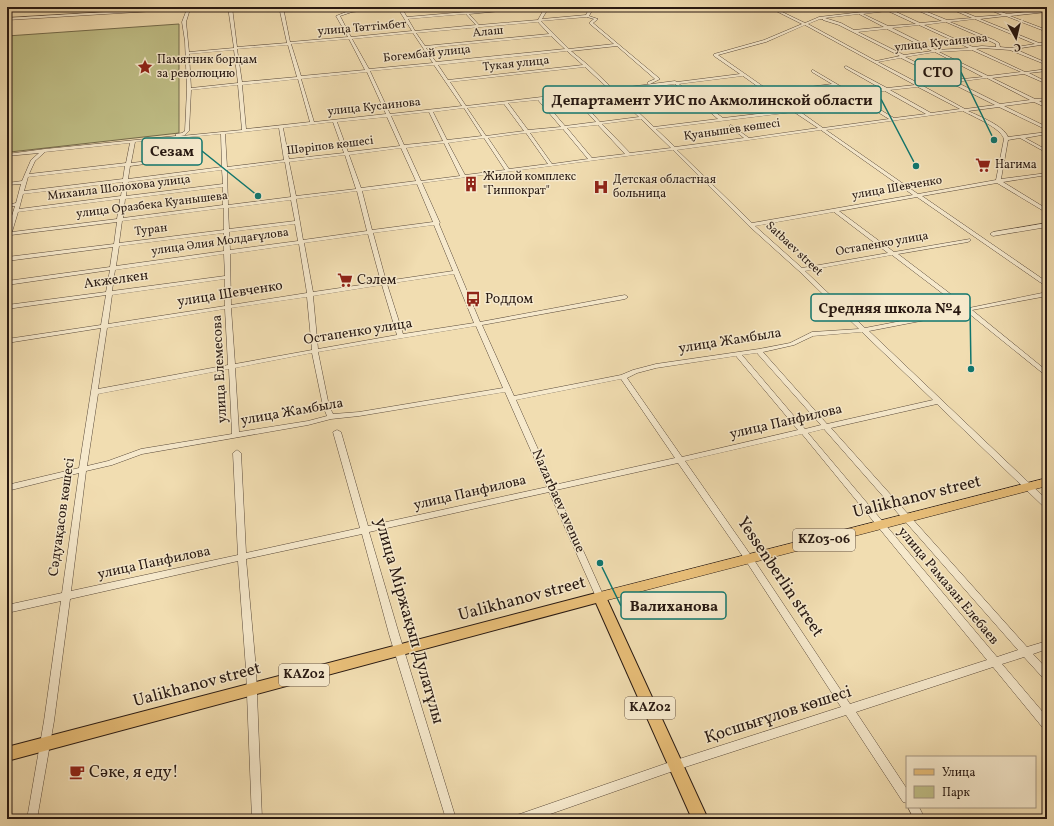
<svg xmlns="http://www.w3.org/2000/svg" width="1054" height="826" viewBox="0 0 1054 826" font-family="Vollkorn,serif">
<rect width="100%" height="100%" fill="#f1ddb1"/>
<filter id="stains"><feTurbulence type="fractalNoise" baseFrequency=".005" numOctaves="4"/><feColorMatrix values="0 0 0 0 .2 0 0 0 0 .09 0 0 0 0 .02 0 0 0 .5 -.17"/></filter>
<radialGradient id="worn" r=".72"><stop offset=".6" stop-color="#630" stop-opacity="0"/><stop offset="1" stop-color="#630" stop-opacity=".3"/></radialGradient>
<polygon fill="#c0bf87" stroke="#746c4c" points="179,24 179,133 10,152 7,148 7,36"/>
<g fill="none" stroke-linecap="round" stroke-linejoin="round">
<g stroke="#5a4a3a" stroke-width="1">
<g id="minor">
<path d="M189 7H213L190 9 186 22 189 52 234 48 228 7H232L237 47 287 43 279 7H283L290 42 348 37 336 16 351 10 396 7 352 12 340 16 351 37 412 31 397 7H401L407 17 465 12 460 7H464L468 12 543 7 469 14 479 25 538 20 545 7H549L542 19 586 15 590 7H594L589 16 598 19 593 23 660 79 650 84H648V82L655 79 617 46 571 51 588 65 613 89 675 81 677 82 740 74 714 56V54L764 40 802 24 768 7H772L805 23 819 17 905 7H915L947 20 972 18 946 7H951L976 17 1002 15 983 7H988L1007 14 1034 11 1022 7C1032 7 1037 11 1047 10V12L1010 16 1047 30V32L1006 16 980 19 1039 43 1047 42V44L1015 49 1047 63V65L1010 50 982 48 976 49 1025 72 1047 69V71L1029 73 1047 82V84L1024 74 992 78 1035 99 1047 98V100L1039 101 1047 105V108L1034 102 1004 106 1047 127V130L999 107 968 111C979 116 1004 126 1008 137L1047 132V134L1025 138 1047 150V153L1020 138 1008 140 1001 179 1047 173V175L1003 182 1047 209V213L997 183 922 196 1047 282V287L917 197 839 211 894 252 970 239 971 240 968 242 898 254 969 308 1047 292V296L972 310 1047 371V376L1045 375 967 312 869 331 1047 500V508L1044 507 937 404 831 428 1027 647 1047 641V649L1033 654 1047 669V680L1044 679 1024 657 1002 664 1047 717V730L1043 728 993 667 856 712 907 789V803L903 802 846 715 676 770 536 819H515L516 815 520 814 676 760 841 707 746 561 678 463 556 490 604 597 603 600 600 601 597 600 596 597 549 492 369 532 399 634 456 819H446L389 634 362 534 246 559 256 669 262 819H252L246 669 238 561 70 599 54 721 37 819H27L44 721 61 601 7 613V605L62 593 79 473 7 491V485L79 468 101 328 7 343V339L101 325 106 295 7 309V305L106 292 110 270 7 285V281L110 267 113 247 7 261V257L114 244 117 222 11 235 10 241 7 243V232L15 206 7 207V205L16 203 21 184 7 185V183L22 181 31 160 39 153 7 156V154L45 149 176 136V134L182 133 185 131 187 89 185 41 182 22 187 9 7 20V18ZM912 8 942 21 920 23 892 10ZM888 11 916 24 888 26 863 14ZM466 14 476 25 415 31 408 19ZM859 14 884 27 854 30 841 23 825 18ZM587 17 594 19 590 22V24L614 44 569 49 541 21ZM820 19H823V20L839 25 900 56 876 61 808 24ZM975 19 1035 44 1010 48 1000 47 999 43 994 40 950 22ZM538 22 549 34 425 46 416 33ZM946 22 992 42 996 44V47L982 46 973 47 924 25ZM805 25 915 85 887 88 846 66 844 67 845 68 882 89 852 93 813 70H812V72L832 84 771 92 718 55 766 42ZM919 25 969 48 936 50 892 28ZM887 29 932 51 904 55 858 32ZM413 33 433 63 369 69 352 39ZM551 36 565 49 436 62 426 48ZM349 39 365 70 301 76 291 44ZM288 45 297 77 242 82 237 49ZM234 50 238 83 191 88 189 54ZM972 50 1021 72 988 76 939 52ZM567 51 583 65 448 80 438 65ZM935 52 983 77 952 80 905 57ZM901 58 947 81 920 84 878 62ZM434 65 462 106 390 114 370 71ZM585 67 609 89 466 106 450 82ZM367 72 386 114 314 122 301 79ZM743 76 791 110 723 118 703 103 745 97H746V95L701 101 679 84ZM987 78 1030 100 1000 104 956 82ZM298 79 310 122 246 129 242 85ZM951 83 995 105 965 109 923 86ZM675 84 697 101 635 110 615 91ZM238 85 242 130 181 136 185 135 189 131 191 90ZM836 86 860 101 796 109 774 94ZM918 87 960 109 931 113 890 90ZM611 91 639 117 600 122 576 95ZM885 91 926 114 894 118 855 95ZM572 96 596 122 565 126 542 99ZM538 100 561 127 528 130 508 103ZM699 103 718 119 654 127 638 112ZM863 103 889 119 823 128 799 111ZM504 104 524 131 486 136 467 108ZM464 108 482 136 447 140 433 112ZM963 111C974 117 1001 128 1004 139L996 180 918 194 826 130ZM429 112 443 141 404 145 391 116ZM794 112 818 128 749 138 731 125H730V127L744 138 675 147 656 129ZM387 117 400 146 348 152 337 122ZM641 119 671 148 630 153 602 124ZM333 122 344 153 289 159 283 128ZM598 125 625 154 592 158 567 128ZM279 128 284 160 227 167 225 134ZM563 129 588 159 552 164 530 133ZM821 130 913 195 752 223 677 150ZM526 133 548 164 509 169 488 138ZM221 134 222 167 128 179 130 166 184 159 186 158 184 157 131 163 135 142ZM484 138 505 170 465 175 448 143ZM130 143 126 163 29 174 35 161 45 152ZM444 143 460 176 421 181 406 148ZM401 148 416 181 361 188 349 155ZM673 150 749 226 799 271 859 329 812 332 790 343 759 349 656 364 633 370 621 375 514 396 482 325 625 299 628 297 625 295 480 322 439 224 440 223 422 183ZM345 155 356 189 296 196 289 162ZM285 162 291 197 228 205 227 170ZM125 166 123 179 24 191 28 177ZM222 170 223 184 126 196 128 182ZM123 182 121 196 19 209 23 194ZM417 184 433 222 372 230 362 191ZM223 187V205L123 218 125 199ZM357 191 367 231 303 240 296 199ZM120 199 117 219 12 232 18 212ZM291 200 295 221 229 229 228 208ZM224 208V230L119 243 122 221ZM834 212 888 253 802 268 755 226ZM295 224 298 241 230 250 229 232ZM434 225 453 271 386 281 373 233ZM224 233V251L116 266 119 246ZM368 234 381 282 313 292 304 243ZM299 244 307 293 231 305 230 254ZM224 254 225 276 112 291 115 270ZM892 255 963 309 865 328 805 271ZM454 274 474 323 403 334 387 284ZM225 279V306L108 324 112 295ZM382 285 397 335 318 349 313 296ZM307 297 312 350 235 364 231 308ZM225 309 228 365 98 389 107 328ZM476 326 503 388 359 412 333 414 329 406 318 352ZM862 332 933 400 827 424 763 352 794 345 813 336ZM312 353 323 406 327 416 308 421 239 432 235 368ZM757 353 821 425 805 429 742 355ZM736 356 798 430 682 457 627 378 637 373 656 368ZM229 369 232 434 141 449 108 461 87 466 98 394ZM621 379 675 458 554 485 516 400ZM505 392 547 487 368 526 341 432 337 430 333 432 360 528 246 553 241 453 237 450 233 453 238 555 71 591 86 471 112 465 142 454 308 425 331 419 359 416ZM824 429 1018 650 997 657 808 433ZM802 434 987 660 850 704 752 557 685 461Z"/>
<polygon points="1047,223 1047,227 993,236 990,234 993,232"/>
<polygon points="908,807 919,807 925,819 914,819"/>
</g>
</g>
<g stroke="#281912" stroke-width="1">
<polygon id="major" points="1047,478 1047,486 600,602 596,600 594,597 596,594 600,592"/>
</g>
<g stroke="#281912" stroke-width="2">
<polygon id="highway" points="600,592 604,593 606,597 708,819 692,819 596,603 7,761 7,747"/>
</g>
<use href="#minor" fill="#f6e9cc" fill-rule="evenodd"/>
<use href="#major" fill="#e8be78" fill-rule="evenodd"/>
<use href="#highway" fill="#e8be78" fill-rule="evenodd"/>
</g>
<defs>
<g id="sight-bare" transform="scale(1.2)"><path d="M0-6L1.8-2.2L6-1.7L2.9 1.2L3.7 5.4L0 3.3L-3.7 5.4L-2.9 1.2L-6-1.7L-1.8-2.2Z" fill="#8f2418" stroke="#f6e9cc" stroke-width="2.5" paint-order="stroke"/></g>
<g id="supermarket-bare" transform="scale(1.2)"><path d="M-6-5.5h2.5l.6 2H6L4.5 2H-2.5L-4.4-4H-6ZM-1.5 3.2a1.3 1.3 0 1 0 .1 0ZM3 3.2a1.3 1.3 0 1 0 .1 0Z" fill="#8f2418" stroke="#f6e9cc" stroke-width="2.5" paint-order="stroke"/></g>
<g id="building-bare" transform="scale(1.2)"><path d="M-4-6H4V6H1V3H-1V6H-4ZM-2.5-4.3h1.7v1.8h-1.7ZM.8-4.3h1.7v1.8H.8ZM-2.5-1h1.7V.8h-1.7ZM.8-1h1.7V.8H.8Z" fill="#8f2418" stroke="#f6e9cc" stroke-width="2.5" paint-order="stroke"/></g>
<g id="hospital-bare" transform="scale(1.2)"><path d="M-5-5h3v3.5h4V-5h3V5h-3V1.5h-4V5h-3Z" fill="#8f2418" stroke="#f6e9cc" stroke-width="2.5" paint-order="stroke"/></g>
<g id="bus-bare" transform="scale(1.2)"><path d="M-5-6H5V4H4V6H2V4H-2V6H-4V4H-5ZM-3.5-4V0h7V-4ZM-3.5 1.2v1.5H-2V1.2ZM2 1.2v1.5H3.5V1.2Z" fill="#8f2418" stroke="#f6e9cc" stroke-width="2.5" paint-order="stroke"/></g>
<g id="cafe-bare" transform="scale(1.2)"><path d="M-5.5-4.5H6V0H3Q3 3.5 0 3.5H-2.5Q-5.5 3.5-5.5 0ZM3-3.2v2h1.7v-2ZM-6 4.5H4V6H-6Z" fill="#8f2418" stroke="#f6e9cc" stroke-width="2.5" paint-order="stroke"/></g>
</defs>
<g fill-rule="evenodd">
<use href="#sight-bare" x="145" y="67"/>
<use href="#supermarket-bare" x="983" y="165"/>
<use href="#building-bare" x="471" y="184"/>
<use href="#hospital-bare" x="601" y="187"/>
<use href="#supermarket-bare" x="345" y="280"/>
<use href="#bus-bare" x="473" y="299"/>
<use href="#cafe-bare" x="77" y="772"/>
</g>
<g text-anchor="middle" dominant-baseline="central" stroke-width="3" stroke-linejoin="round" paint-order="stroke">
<g font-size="12" fill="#281912" stroke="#f6e9cc">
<text transform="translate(362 28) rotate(-5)">улица Тәттімбет</text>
<text transform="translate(488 32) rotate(-6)">Алаш</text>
<text transform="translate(941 43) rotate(-6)">улица Кусаинова</text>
<text transform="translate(427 54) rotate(-6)">Богембай улица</text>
<text transform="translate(516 64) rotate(-6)">Тукая улица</text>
<text transform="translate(374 107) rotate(-6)">улица Кусаинова</text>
<text transform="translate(732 130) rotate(-8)">Қуанышев көшесі</text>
<text transform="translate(330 146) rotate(-7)">Шәріпов көшесі</text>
<text transform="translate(119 188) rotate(-7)">Михаила Шолохова улица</text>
<text transform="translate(897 188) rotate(-10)">улица Шевченко</text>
<text transform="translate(152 205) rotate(-7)">улица Оразбека Куанышева</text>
<text transform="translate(151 230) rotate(-7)">Туран</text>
<text transform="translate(220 242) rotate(-8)">улица Әлия Молдағұлова</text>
<text transform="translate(882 244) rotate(-10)">Остапенко улица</text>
<text transform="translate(794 249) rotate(43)">Satbaev street</text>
</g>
<g font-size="12" fill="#281912" stroke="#f6e9cc" text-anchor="start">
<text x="157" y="60">Памятник борцам<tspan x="157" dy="14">за революцию</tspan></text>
<text x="995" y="165">Нагима</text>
<text x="483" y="177">Жилой комплекс<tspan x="483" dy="14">"Гиппократ"</tspan></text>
<text x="613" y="180">Детская областная<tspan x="613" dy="14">больница</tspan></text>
</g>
<g fill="#f6e9cc" stroke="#66574a" stroke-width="1">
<rect x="793" y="529" width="62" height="22" rx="3"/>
<rect x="279" y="664" width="50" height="22" rx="3"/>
<rect x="625" y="697" width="50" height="22" rx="3"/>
</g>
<g font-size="13" font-weight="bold" fill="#281912">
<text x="824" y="540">KZ03-06</text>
<text x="304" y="675">KАZ02</text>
<text x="650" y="708">KАZ02</text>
</g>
<g font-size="14" fill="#281912" stroke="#f6e9cc">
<text transform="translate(116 280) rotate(-8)">Акжелкен</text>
<text transform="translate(230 294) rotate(-9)">улица Шевченко</text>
<text transform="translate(358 332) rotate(-9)">Остапенко улица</text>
<text transform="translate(730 341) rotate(-9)">улица Жамбыла</text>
<text transform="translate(220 369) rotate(-93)">улица Елемесова</text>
<text transform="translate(292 412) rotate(-10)">улица Жамбыла</text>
<text transform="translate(786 422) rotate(-13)">улица Панфилова</text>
<text transform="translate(470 493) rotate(-13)">улица Панфилова</text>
<text transform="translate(558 501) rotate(66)">Nazarbaev avenue</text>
<text transform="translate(62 517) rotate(-82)">Сәдуақасов көшесі</text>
<text transform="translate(154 563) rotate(-12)">улица Панфилова</text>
<text transform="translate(948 586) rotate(50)">улица Рамазан Елебаев</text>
</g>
<g font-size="14" fill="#281912" stroke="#f6e9cc" text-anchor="start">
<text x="357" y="280">Сэлем</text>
<text x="485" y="299">Роддом</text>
</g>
<g font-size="17" fill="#281912" stroke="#f6e9cc">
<text transform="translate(917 497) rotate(-14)">Ualikhanov street</text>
<text transform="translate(780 577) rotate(56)">Yessenberlin street</text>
<text transform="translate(522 599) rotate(-15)">Ualikhanov street</text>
<text transform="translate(409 621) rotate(74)">улица Міржақып Дулатұлы</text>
<text transform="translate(197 685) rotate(-15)">Ualikhanov street</text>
<text transform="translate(778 715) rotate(-18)">Қосшығұлов көшесі</text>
</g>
<g font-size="17" fill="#281912" stroke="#f6e9cc" text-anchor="start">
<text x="89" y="772">Сәке, я еду!</text>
</g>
</g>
<path fill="none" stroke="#0f766e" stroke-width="1.5" d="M994 140L961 72M916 166L881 99M258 196L202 151M971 369L970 307M600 563L621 606"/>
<g fill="#0f766e" stroke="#f6e9cc" stroke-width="1.5">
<circle cx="994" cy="140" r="4"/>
<circle cx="916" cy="166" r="4"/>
<circle cx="258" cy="196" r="4"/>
<circle cx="971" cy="369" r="4"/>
<circle cx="600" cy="563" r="4"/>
</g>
<g fill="#f6e9cc" stroke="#0f766e" stroke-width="1.5">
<rect x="915" y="59" width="46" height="27" rx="4"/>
<rect x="543" y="86" width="338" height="27" rx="4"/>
<rect x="142" y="138" width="60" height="27" rx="4"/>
<rect x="811" y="294" width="159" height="27" rx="4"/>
<rect x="621" y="592" width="105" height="27" rx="4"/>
</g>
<g font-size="15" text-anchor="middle" font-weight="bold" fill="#281912">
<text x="938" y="77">СТО</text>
<text x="712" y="105">Департамент УИС по Акмолинской области</text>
<text x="172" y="156">Сезам</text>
<text x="890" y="313">Средняя школа №4</text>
<text x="674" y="611">Валиханова</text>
</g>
<rect width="1054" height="826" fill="none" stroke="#f1ddb1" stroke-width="24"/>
<rect x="8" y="8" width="1038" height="810" fill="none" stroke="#281912" stroke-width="2"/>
<rect x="12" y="12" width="1030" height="802" fill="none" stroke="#281912"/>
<rect x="906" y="756" width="130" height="52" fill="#f6e9cc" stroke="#a49682"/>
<rect x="914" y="769" width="20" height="6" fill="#e8be78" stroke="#a49682"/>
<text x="942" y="776" font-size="12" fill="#281912">Улица</text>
<rect x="914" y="786" width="20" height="12" fill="#c0bf87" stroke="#a49682"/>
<text x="942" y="796" font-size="12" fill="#281912">Парк</text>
<g transform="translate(1016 38) rotate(172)" stroke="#f6e9cc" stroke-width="3" paint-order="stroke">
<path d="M0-3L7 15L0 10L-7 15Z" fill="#281912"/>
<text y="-6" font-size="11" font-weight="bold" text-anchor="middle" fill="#281912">С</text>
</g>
<rect width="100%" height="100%" filter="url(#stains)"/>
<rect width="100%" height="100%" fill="url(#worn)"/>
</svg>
